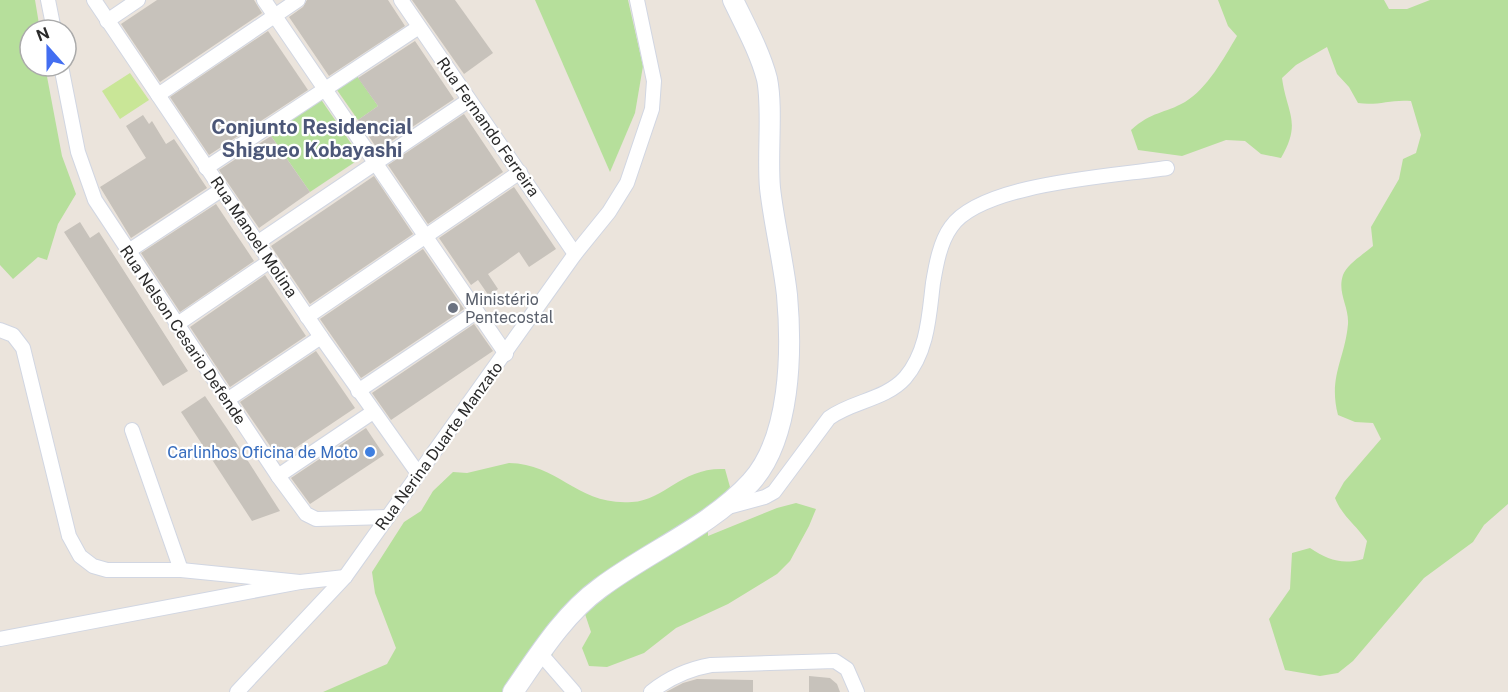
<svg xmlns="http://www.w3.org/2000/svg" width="1508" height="692" viewBox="0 0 1508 692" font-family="'Public Sans',sans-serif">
<rect width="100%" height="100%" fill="#ebe4dc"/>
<g fill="#b6df9b">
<polygon points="0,0 35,0 40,30 30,30 30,66 45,66 62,156 76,194 58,224 47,260 38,257 13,279 0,265"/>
<polygon points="535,0 628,0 643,66 635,113 610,172"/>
<path d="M1218 0H1384L1389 9H1407L1430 0H1508V504L1484 525 1473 542 1424 578 1353 661 1338 673 1320 676 1285 670 1269 619 1290 589 1292 553 1310 548C1328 560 1342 565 1363 559L1367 541C1356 525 1342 516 1335 498L1344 482 1381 439 1373 423 1355 422 1338 415C1328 377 1345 359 1348 324 1349 306 1337 293 1343 275 1347 264 1364 254 1373 246L1371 227 1399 179 1403 159 1416 153 1421 135 1411 101C1391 99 1378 106 1358 103L1349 87 1337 74 1327 47 1296 65 1282 78C1287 114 1302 122 1281 158L1261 154 1245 141 1226 140 1182 156 1138 150 1131 130C1152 111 1164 114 1185 102 1207 89 1224 58 1237 36L1228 26Z"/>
<polygon points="357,76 378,106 358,120 337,90"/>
<polygon points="320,98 361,158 310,192 269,133"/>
<path d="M509 463C560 464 577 506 632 502 666 500 681 467 725 469L730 487 708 518V536L777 508 796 503 816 509 809 526 790 561 777 574 728 604 676 628 644 653 607 667 589 666 582 648 591 632 585 614 559 639 552 656 536 665 507 692H323L387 664 396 648 375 593 372 572 404 522 421 511 433 491 453 472 467 473Z"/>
</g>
<polygon fill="#c9e697" points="130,73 149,100 120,119 102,91"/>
<g fill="#c7c2bb">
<polygon points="157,0 254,0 262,13 160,82 121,24"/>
<polygon points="307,0 388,0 405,26 329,76 289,17 303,7"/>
<polygon points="412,0 455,0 493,53 464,74"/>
<polygon points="268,31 308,90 209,155 170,97"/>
<polygon points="415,41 454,99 378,150 358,120 378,106 358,78"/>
<polygon points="464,114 503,172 428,224 388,165"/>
<polygon points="143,115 149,124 152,121 166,144 174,139 207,188 131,238 100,187 146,158 126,126"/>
<polygon points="271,136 310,192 259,228 219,170"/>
<polygon points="374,176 413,234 310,304 271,246"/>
<polygon points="514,187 556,249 529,267 519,252 488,274 498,289 489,296 478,280 471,285 439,238"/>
<polygon points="216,204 254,261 180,312 141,253"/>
<polygon points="80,222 90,238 99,232 188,371 163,386 64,232"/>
<polygon points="423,249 464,309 361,378 320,319"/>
<polygon points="265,275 306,336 230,387 190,327"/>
<polygon points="474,324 493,351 391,420 372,393"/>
<polygon points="316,351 355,408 279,459 240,402"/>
<polygon points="205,396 228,430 280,511 252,521 181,412"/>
<polygon points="366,428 384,455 310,504 291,478"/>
<polygon points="809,676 830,678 837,684 840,692 809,692"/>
<polygon points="697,679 753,680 753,692 666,692 683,683"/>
</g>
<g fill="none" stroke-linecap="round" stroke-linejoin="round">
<g stroke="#d1d6e2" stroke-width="16">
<g id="street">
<polyline points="48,0 54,30"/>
<polyline points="94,0 321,337 417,472"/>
<polyline points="264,0 506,354"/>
<polyline points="401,0 575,254"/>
<polyline points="107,21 138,0"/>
<polyline points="61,66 78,152 95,200 278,476 306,514 316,519 388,517"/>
<polyline points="158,95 298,0"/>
<polyline points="206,168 419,27"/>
<polyline points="257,243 469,100"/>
<polyline points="127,252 221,190"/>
<polyline points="307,317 520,172"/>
<polyline points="176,325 270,261"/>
<polyline points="0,330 13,335 23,348 69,536 80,556 93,566 107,570 181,570 300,582"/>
<polyline points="358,391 476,312"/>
<polyline points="227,400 321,337"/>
<polyline points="132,430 181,570"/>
<polyline points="278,476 373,412"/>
<path d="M728 507 765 497 774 492 829 418C852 401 885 400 905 378 928 351 929 315 933 283 936 265 940 242 951 227 981 183 1115 176 1167 168"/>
<polyline points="0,639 300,582 345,577"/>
<polyline points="540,653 574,692"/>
<polyline points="237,692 345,577 575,254 609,212 627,183 652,109 654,81 637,0"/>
<path d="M651 692C670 677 688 669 711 665L835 661 847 669 857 692"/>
</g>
</g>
<g stroke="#d1d6e2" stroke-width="22">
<path id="secondary" d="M513 692C538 656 564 614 600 588 649 551 710 527 751 482 791 438 792 351 787 295 783 259 774 224 770 188 767 155 773 108 767 79 760 52 745 25 733 0"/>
</g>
<use href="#street" stroke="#fff" stroke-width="14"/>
<use href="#secondary" stroke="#fff" stroke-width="20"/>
</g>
<circle fill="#6b7280" stroke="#fff" stroke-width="2" cx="453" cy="308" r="6"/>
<circle fill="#3f7fe0" stroke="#fff" stroke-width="2" cx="370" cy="452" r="6"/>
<g text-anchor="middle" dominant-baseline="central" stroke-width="4.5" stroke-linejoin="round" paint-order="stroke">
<g font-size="16" fill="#2a2a2a" stroke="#fff">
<text transform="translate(488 127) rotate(55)">Rua Fernando Ferreira</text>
<text transform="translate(254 237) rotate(56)">Rua Manoel Molina</text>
<text transform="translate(183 335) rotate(56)">Rua Nelson Cesario Defende</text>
<text transform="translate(439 446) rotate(-54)">Rua Nerina Duarte Manzato</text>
</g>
<g font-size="16" fill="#5b616d" stroke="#fff" text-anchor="start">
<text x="465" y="299">Ministério<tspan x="465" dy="18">Pentecostal</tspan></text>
</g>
<g font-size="16" fill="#366cbe" stroke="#fff" text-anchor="end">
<text x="358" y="452">Carlinhos Oficina de Moto</text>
</g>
<g font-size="20" font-weight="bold" fill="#4c5778" stroke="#fff">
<text x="312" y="127">Conjunto Residencial<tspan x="312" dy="23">Shigueo Kobayashi</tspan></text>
</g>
</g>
<g transform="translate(48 48) rotate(339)"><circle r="28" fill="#ffffff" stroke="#aaaaaa" stroke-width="1.5"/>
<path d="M0-4.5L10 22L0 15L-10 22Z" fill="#436ef1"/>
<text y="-9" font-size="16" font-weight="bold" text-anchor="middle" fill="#2a2a2a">N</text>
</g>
</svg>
